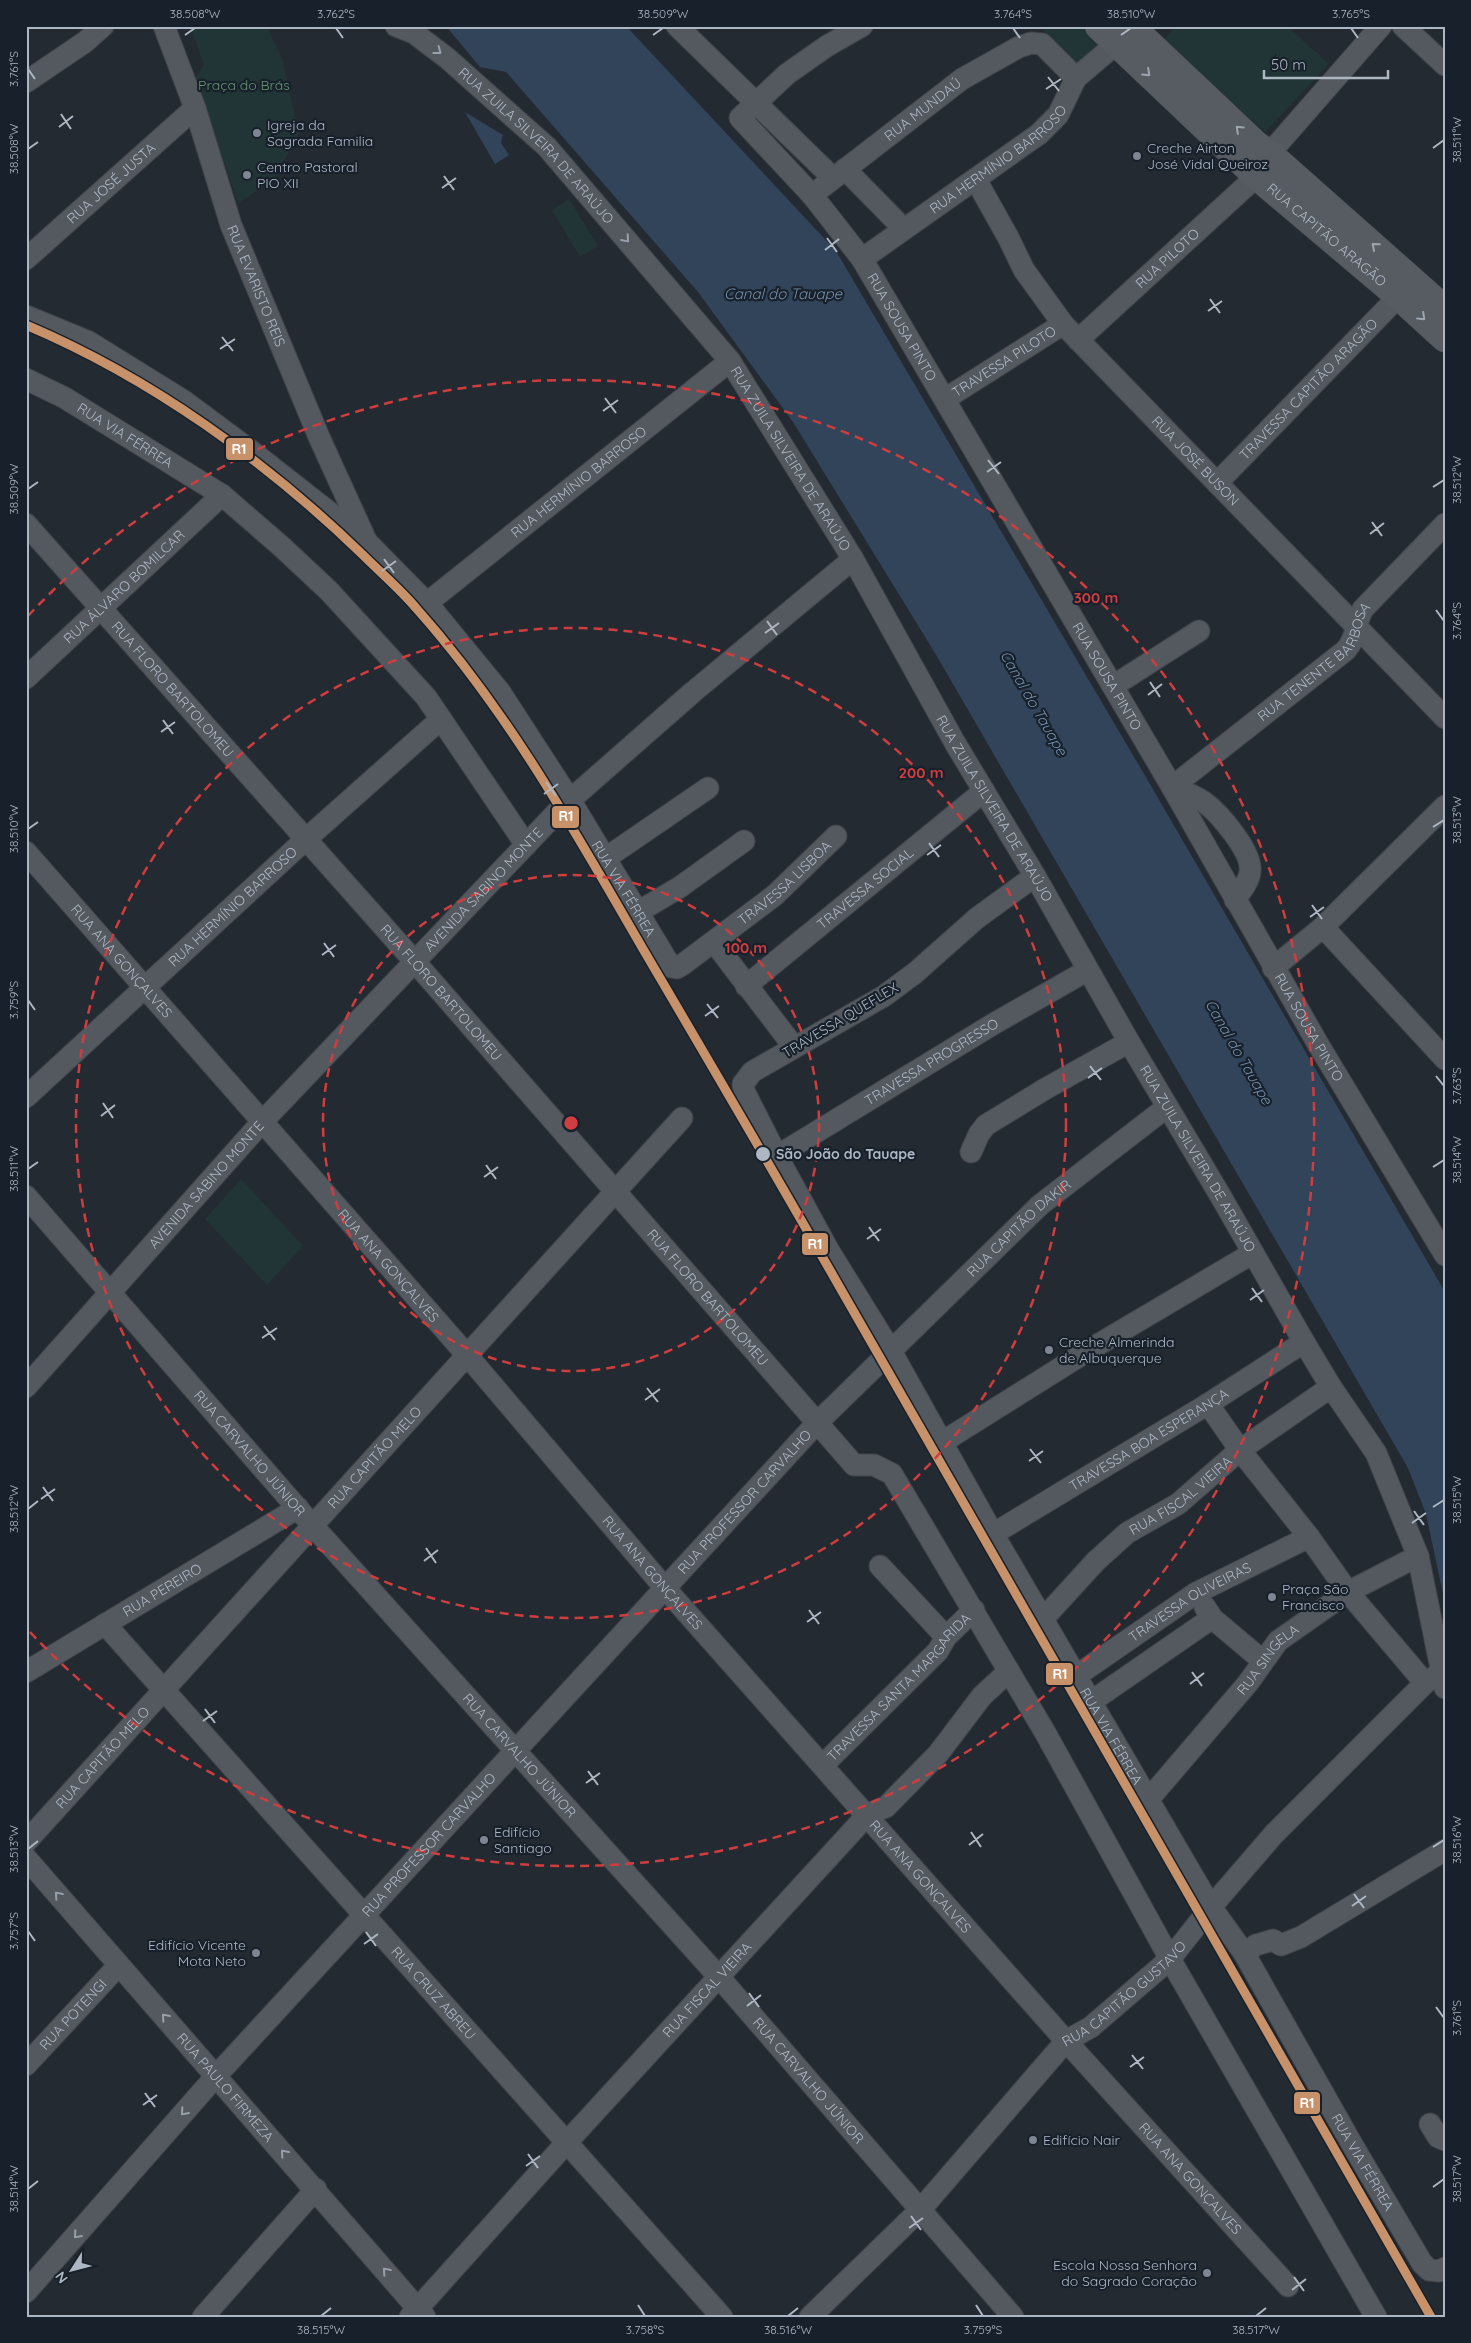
<svg xmlns="http://www.w3.org/2000/svg" width="1471" height="2343" viewBox="0 0 1471 2343" font-family="Quicksand,sans-serif">
<rect width="100%" height="100%" fill="#242a31"/>
<g fill="#213436">
<polygon points="190,26 267,26 283,62 299,134 274,179 238,203 195,78 204,65"/>
<polygon points="1048,26 1085,26 1100,43 1072,71 1039,37"/>
<polygon points="1176,26 1287,26 1329,64 1265,132 1162,42"/>
<polygon points="569,199 598,246 580,257 552,210"/>
<polygon points="241,1179 303,1246 267,1285 205,1219"/>
</g>
<g fill="#31445a">
<polygon points="446,26 626,26 836,251 1147,779 1445,1292 1445,1603 1426,1514 1408,1468 935,653 793,422 698,292 506,72 480,67"/>
<polygon points="465,112 503,135 501,143 509,155 495,164"/>
</g>
<g fill="none" stroke-linecap="round" stroke-linejoin="round">
<g stroke="#40444a" stroke-width="23">
<g id="minor">
<path id="s1" d="M164 26 195 108 231 225 319 437 365 538"/>
<path id="s2" d="M396 26 414 33 447 58 547 147 730 361 853 559 955 743 1035 876 1129 1042 1220 1195 1304 1342 1331 1387 1376 1453 1418 1556 1445 1688"/>
<polyline points="677,26 833,178"/>
<path id="s3" d="M862 26 827 46 787 74 740 118 812 195 862 259 1172 787 1318 1044 1445 1255"/>
<polyline points="1403,26 1445,65"/>
<polyline points="26,82 85,42 103,26"/>
<polyline points="1269,154 1381,26"/>
<polyline points="845,169 896,221"/>
<path id="s4" d="M976 180 1008 237 1024 270 1063 324 1445 718"/>
<path id="s5" d="M812 195 962 79 1019 47 1031 43 1042 44 1076 78"/>
<path id="s6" d="M26 259 195 108"/>
<path id="s7" d="M862 259 1039 134 1058 115 1076 78 1116 44"/>
<path id="s8" d="M26 316 89 342 184 401 250 450 366 541 427 603 500 692 570 800 671 967 677 968 682 965 775 895 836 836"/>
<path id="s9" d="M1078 340 1257 176"/>
<path id="s10" d="M26 379 65 398 222 495 282 547 329 591 426 697 526 845"/>
<path id="s11" d="M945 399 1063 324"/>
<path id="s12" d="M1217 483 1399 296"/>
<path id="s13" d="M26 524 415 962 854 1465H874L892 1474 1046 1734 1170 1959 1376 2317"/>
<path id="s14" d="M427 603 730 361"/>
<path id="s15" d="M26 678 222 495"/>
<polyline points="1113,686 1199,631"/>
<path id="s16" d="M1172 787 1346 650C1357 638 1355 623 1363 609L1445 524"/>
<path d="M1172 787C1183 791 1194 795 1204 802 1219 813 1253 852 1250 872 1249 882 1240 892 1235 900"/>
<path id="s17" d="M26 852 466 1354 664 1587 1066 2041 1288 2286"/>
<polyline points="606,858 708,788"/>
<path id="s18" d="M1035 876 977 918 915 973 884 996 752 1072 743 1084 744 1091 777 1156 829 1251 891 1351 993 1534 1211 1907 1244 1953 1353 2146 1422 2263 1429 2270 1439 2271 1445 2268"/>
<polyline points="638,912 680,887 744,841"/>
<polyline points="1323,927 1445,1059"/>
<polyline points="714,942 794,1047"/>
<polyline points="1273,968 1323,927 1445,806"/>
<path id="s19" d="M746 986 984 791"/>
<path id="s20" d="M26 1097 305 840 441 719"/>
<polyline points="971,1152 979,1134 986,1125 1045,1089 1129,1042"/>
<path id="s21" d="M777 1156 995 1023 1088 970"/>
<path id="s22" d="M26 1196 313 1526 719 1977 1013 2317"/>
<path id="s23" d="M26 1387 262 1122 561 808 693 692 853 559"/>
<polyline points="1208,1404 1240,1450 1309,1537 1348,1592 1425,1683"/>
<polyline points="944,1441 1089,1350 1253,1253"/>
<path id="s24" d="M993 1534 1208 1404 1304 1342"/>
<polyline points="880,1566 946,1637"/>
<polyline points="1205,1607 1212,1618 1263,1661"/>
<path id="s25" d="M1043 1619 1096 1561 1127 1533 1178 1504 1240 1450 1331 1387"/>
<path id="s26" d="M105 1624 722 2317"/>
<path id="s27" d="M26 1672 298 1508"/>
<path id="s28" d="M1076 1676 1196 1593 1309 1537"/>
<polyline points="1092,1701 1212,1618"/>
<path id="s29" d="M823 1765 938 1651 946 1637 974 1610"/>
<path id="s30" d="M1148 1800 1248 1683 1278 1641 1348 1592 1418 1556"/>
<path id="s31" d="M26 1842 682 1118"/>
<path id="s32" d="M26 1858 425 2317"/>
<polyline points="1244,1953 1256,1945 1273,1940 1281,1945 1301,1937 1445,1850"/>
<path id="s33" d="M26 2065 119 1965"/>
<polyline points="1430,2124 1438,2137 1445,2140"/>
<path id="s34" d="M26 2292 216 2076 816 1424 1040 1205 1167 1107"/>
<polyline points="203,2317 316,2189"/>
<path id="s35" d="M410 2317 568 2141 859 1824 868 1814 886 1807 938 1754 982 1696 1009 1671"/>
<path id="s36" d="M810 2317 921 2209 1066 2041 1091 2027 1170 1959 1211 1907 1274 1834 1425 1683 1442 1672"/>
</g>
</g>
<g stroke="#41474e" stroke-width="29">
<g id="major">
<path id="s37" d="M1099 26 1257 176 1399 296 1445 338"/>
<polyline points="1130,26 1256,145 1269,154 1445,310"/>
</g>
</g>
<use href="#minor" stroke="#545960" stroke-width="21"/>
<use href="#major" stroke="#575b62" stroke-width="28"/>
<g stroke="#575d63" stroke-width="5.5">
<path id="rail" d="M26 325C151 378 266 461 363 555 381 573 400 589 416 608 508 711 574 830 643 949 710 1063 777 1177 843 1293 1036 1635 1233 1976 1431 2317"/>
</g>
<use href="#rail" stroke="#18212b" stroke-width="4" stroke-dasharray="11" stroke-linecap="butt"/>
<g stroke="#18212b" stroke-width="12">
<path id="rail-1" d="M26 325C151 378 266 461 363 555 381 573 400 589 416 608 508 711 574 830 643 949 710 1063 777 1177 843 1293 1036 1635 1233 1976 1431 2317"/>
</g>
<use href="#rail-1" stroke="#c7916a" stroke-width="9"/>
</g>
<defs><path id="oneway-chevron" d="M-2-3.5L2.5 0L-2 3.5" fill="none" stroke-width="1.6" stroke-linecap="round" stroke-linejoin="round" transform="scale(1.25)"/></defs>
<g stroke="#97a0ab">
<use href="#oneway-chevron" transform="translate(438 51) rotate(37)"/>
<use href="#oneway-chevron" transform="translate(626 239) rotate(49)"/>
<use href="#oneway-chevron" transform="translate(58 1895) rotate(-131)"/>
<use href="#oneway-chevron" transform="translate(165 2017) rotate(-131)"/>
<use href="#oneway-chevron" transform="translate(184 2112) rotate(131)"/>
<use href="#oneway-chevron" transform="translate(284 2153) rotate(-131)"/>
<use href="#oneway-chevron" transform="translate(77 2235) rotate(131)"/>
<use href="#oneway-chevron" transform="translate(386 2271) rotate(-131)"/>
</g>
<g stroke="#9ca5b0">
<use href="#oneway-chevron" transform="translate(1147 73) rotate(43)"/>
<use href="#oneway-chevron" transform="translate(1239 129) rotate(-137)"/>
<use href="#oneway-chevron" transform="translate(1375 246) rotate(-139)"/>
<use href="#oneway-chevron" transform="translate(1422 317) rotate(43)"/>
</g>
<path fill="none" stroke="#adb7c4" stroke-width="2" d="M336 28 343 38M1013 28 1020 38M1351 28 1358 38M185 35 195 28M653 35 663 28M1121 35 1131 28M28 69 35 79M1048 77 1059 91M1046 89 1061 79M61 114 71 129M59 127 73 116M1433 148 1444 140M28 149 38 142M444 176 454 190M442 188 456 178M827 238 837 252M825 250 839 239M1210 299 1220 313M1208 311 1222 301M222 337 233 351M220 349 235 339M605 398 616 413M603 411 618 400M988 460 999 474M987 472 1001 462M1433 487 1444 480M28 489 38 482M1372 522 1382 536M1370 534 1384 523M384 559 394 573M382 571 396 561M1436 610 1444 621M767 621 777 635M765 633 779 623M1150 682 1160 697M1148 695 1162 684M163 720 173 734M161 732 175 722M546 782 556 796M544 794 558 784M1433 827 1444 820M28 829 38 822M929 843 939 857M927 855 941 845M1312 905 1322 919M1310 917 1324 907M324 943 334 957M322 955 336 945M28 1000 35 1010M707 1004 718 1018M705 1016 719 1006M1090 1066 1101 1080M1436 1076 1444 1086M1088 1078 1102 1068M103 1103 113 1118M101 1116 115 1105M486 1165 496 1179M1433 1167 1444 1160M28 1169 38 1162M484 1177 498 1167M869 1227 879 1241M867 1239 881 1229M1252 1288 1262 1302M1250 1300 1264 1290M264 1326 275 1340M262 1338 277 1328M647 1388 658 1402M645 1400 660 1389M1030 1449 1041 1463M1029 1461 1043 1451M43 1487 53 1501M41 1499 55 1489M1433 1507 1444 1500M28 1509 38 1501M1414 1511 1424 1525M1412 1523 1426 1513M426 1548 436 1563M424 1561 438 1550M809 1610 819 1624M807 1622 821 1612M1192 1672 1202 1686M1190 1684 1204 1673M205 1709 215 1723M203 1721 217 1711M588 1771 598 1785M586 1783 600 1773M971 1832 981 1847M969 1845 983 1834M1433 1847 1444 1840M28 1849 38 1841M1354 1894 1364 1908M1352 1906 1366 1896M28 1931 35 1941M366 1932 376 1946M364 1944 378 1934M749 1993 759 2007M747 2006 761 1995M1436 2007 1444 2018M1132 2055 1143 2069M1130 2067 1144 2057M145 2093 155 2107M143 2105 157 2095M528 2154 538 2168M526 2166 540 2156M1433 2187 1444 2179M28 2189 38 2181M911 2216 921 2230M909 2228 923 2218M1294 2277 1304 2291M1292 2290 1306 2279M638 2305 645 2316M976 2305 983 2316M321 2316 331 2308M788 2316 798 2308M1256 2316 1266 2308"/>
<g fill="none" stroke="#d03d3f" stroke-width="2.5" stroke-dasharray="9 6">
<circle cx="571" cy="1123" r="248"/>
<circle cx="571" cy="1123" r="495"/>
<path d="M28 616A743 743 0 1 1 28 1630"/>
</g>
<g fill="#7d8691" stroke="#18212b" stroke-width="2">
<circle cx="257" cy="133" r="5"/>
<circle cx="1137" cy="156" r="5"/>
<circle cx="247" cy="175" r="5"/>
<circle cx="1049" cy="1350" r="5"/>
<circle cx="1272" cy="1597" r="5"/>
<circle cx="484" cy="1840" r="5"/>
<circle cx="256" cy="1953" r="5"/>
<circle cx="1033" cy="2140" r="5"/>
<circle cx="1207" cy="2273" r="5"/>
</g>
<circle fill="#adb7c4" stroke="#18212b" stroke-width="2" cx="763" cy="1154" r="8"/>
<g text-anchor="middle" dominant-baseline="central" stroke-width="4.5" stroke-linejoin="round" paint-order="stroke">
<g font-size="14" fill="#65946d" stroke="#18212b">
<text x="244" y="85">Praça do Brás</text>
</g>
<g font-size="14" fill="#adb7c4" stroke="#18212b">
<text stroke="none"><textPath href="#s5" startOffset="140">RUA MUNDAÚ</textPath></text>
<text stroke="none"><textPath href="#s2" startOffset="186">RUA ZUILA SILVEIRA DE ARAÚJO</textPath></text>
<text stroke="none"><textPath href="#s7" startOffset="169">RUA HERMÍNIO BARROSO</textPath></text>
<text stroke="none"><textPath href="#s6" startOffset="114">RUA JOSÉ JUSTA</textPath></text>
<text stroke="none"><textPath href="#s37" startOffset="309">RUA CAPITÃO ARAGÃO</textPath></text>
<text stroke="none"><textPath href="#s9" startOffset="121">RUA PILOTO</textPath></text>
<text stroke="none"><textPath href="#s1" startOffset="276">RUA EVARISTO REIS</textPath></text>
<text stroke="none"><textPath href="#s3" startOffset="419">RUA SOUSA PINTO</textPath></text>
<text stroke="none"><textPath href="#s11" startOffset="70">TRAVESSA PILOTO</textPath></text>
<text stroke="none"><textPath href="#s12" startOffset="131">TRAVESSA CAPITÃO ARAGÃO</textPath></text>
<text stroke="none"><textPath href="#s10" startOffset="114">RUA VIA FÉRREA</textPath></text>
<text stroke="none"><textPath href="#s2" startOffset="591">RUA ZUILA SILVEIRA DE ARAÚJO</textPath></text>
<text stroke="none"><textPath href="#s4" startOffset="359">RUA JOSÉ BUSON</textPath></text>
<text stroke="none"><textPath href="#s14" startOffset="194">RUA HERMÍNIO BARROSO</textPath></text>
<text stroke="none"><textPath href="#s15" startOffset="134">RUA ÁLVARO BOMILCAR</textPath></text>
<text stroke="none"><textPath href="#s16" startOffset="192">RUA TENENTE BARBOSA</textPath></text>
<text stroke="none"><textPath href="#s3" startOffset="824">RUA SOUSA PINTO</textPath></text>
<text stroke="none"><textPath href="#s13" startOffset="221">RUA FLORO BARTOLOMEU</textPath></text>
<text stroke="none"><textPath href="#s2" startOffset="996">RUA ZUILA SILVEIRA DE ARAÚJO</textPath></text>
<text stroke="none"><textPath href="#s8" startOffset="1079">TRAVESSA LISBOA</textPath></text>
<text stroke="none"><textPath href="#s8" startOffset="844">RUA VIA FÉRREA</textPath></text>
<text stroke="none"><textPath href="#s19" startOffset="154">TRAVESSA SOCIAL</textPath></text>
<text stroke="none"><textPath href="#s23" startOffset="676">AVENIDA SABINO MONTE</textPath></text>
<text stroke="none"><textPath href="#s20" startOffset="281">RUA HERMÍNIO BARROSO</textPath></text>
<text stroke="none"><textPath href="#s17" startOffset="145">RUA ANA GONÇALVES</textPath></text>
<text stroke="none"><textPath href="#s13" startOffset="626">RUA FLORO BARTOLOMEU</textPath></text>
<text transform="translate(840 1020) rotate(-31)">TRAVESSA QUEFLEX</text>
<text stroke="none"><textPath href="#s3" startOffset="1229">RUA SOUSA PINTO</textPath></text>
<text stroke="none"><textPath href="#s21" startOffset="181">TRAVESSA PROGRESSO</textPath></text>
<text stroke="none"><textPath href="#s2" startOffset="1401">RUA ZUILA SILVEIRA DE ARAÚJO</textPath></text>
<text stroke="none"><textPath href="#s23" startOffset="271">AVENIDA SABINO MONTE</textPath></text>
<text stroke="none"><textPath href="#s34" startOffset="1456">RUA CAPITÃO DAKIR</textPath></text>
<text stroke="none"><textPath href="#s17" startOffset="550">RUA ANA GONÇALVES</textPath></text>
<text stroke="none"><textPath href="#s13" startOffset="1031">RUA FLORO BARTOLOMEU</textPath></text>
<text stroke="none"><textPath href="#s24" startOffset="182">TRAVESSA BOA ESPERANÇA</textPath></text>
<text stroke="none"><textPath href="#s22" startOffset="341">RUA CARVALHO JÚNIOR</textPath></text>
<text stroke="none"><textPath href="#s31" startOffset="519">RUA CAPITÃO MELO</textPath></text>
<text stroke="none"><textPath href="#s25" startOffset="186">RUA FISCAL VIEIRA</textPath></text>
<text stroke="none"><textPath href="#s34" startOffset="1068">RUA PROFESSOR CARVALHO</textPath></text>
<text stroke="none"><textPath href="#s17" startOffset="955">RUA ANA GONÇALVES</textPath></text>
<text stroke="none"><textPath href="#s27" startOffset="159">RUA PEREIRO</textPath></text>
<text stroke="none"><textPath href="#s28" startOffset="136">TRAVESSA OLIVEIRAS</textPath></text>
<text stroke="none"><textPath href="#s30" startOffset="185">RUA SINGELA</textPath></text>
<text stroke="none"><textPath href="#s29" startOffset="109">TRAVESSA SANTA MARGARIDA</textPath></text>
<text stroke="none"><textPath href="#s18" startOffset="1110">RUA VIA FÉRREA</textPath></text>
<text stroke="none"><textPath href="#s22" startOffset="746">RUA CARVALHO JÚNIOR</textPath></text>
<text stroke="none"><textPath href="#s31" startOffset="114">RUA CAPITÃO MELO</textPath></text>
<text stroke="none"><textPath href="#s34" startOffset="602">RUA PROFESSOR CARVALHO</textPath></text>
<text stroke="none"><textPath href="#s17" startOffset="1360">RUA ANA GONÇALVES</textPath></text>
<text stroke="none"><textPath href="#s35" startOffset="442">RUA FISCAL VIEIRA</textPath></text>
<text stroke="none"><textPath href="#s26" startOffset="494">RUA CRUZ ABREU</textPath></text>
<text stroke="none"><textPath href="#s36" startOffset="452">RUA CAPITÃO GUSTAVO</textPath></text>
<text stroke="none"><textPath href="#s33" startOffset="69">RUA POTENGI</textPath></text>
<text stroke="none"><textPath href="#s22" startOffset="1181">RUA CARVALHO JÚNIOR</textPath></text>
<text stroke="none"><textPath href="#s32" startOffset="304">RUA PAULO FIRMEZA</textPath></text>
<text stroke="none"><textPath href="#s18" startOffset="1605">RUA VIA FÉRREA</textPath></text>
<text stroke="none"><textPath href="#s17" startOffset="1765">RUA ANA GONÇALVES</textPath></text>
</g>
<g font-size="14" fill="#adb7c4" stroke="#18212b" text-anchor="start">
<text x="267" y="125">Igreja da<tspan x="267" dy="16">Sagrada Familia</tspan></text>
<text x="1147" y="148">Creche Airton<tspan x="1147" dy="16">José Vidal Queiroz</tspan></text>
<text x="257" y="167">Centro Pastoral<tspan x="257" dy="16">PIO XII</tspan></text>
<text x="1059" y="1342">Creche Almerinda<tspan x="1059" dy="16">de Albuquerque</tspan></text>
<text x="1282" y="1589">Praça São<tspan x="1282" dy="16">Francisco</tspan></text>
<text x="494" y="1832">Edifício<tspan x="494" dy="16">Santiago</tspan></text>
<text x="246" y="1945" text-anchor="end">Edifício Vicente<tspan x="246" dy="16">Mota Neto</tspan></text>
<text x="1043" y="2140">Edifício Nair</text>
<text x="1197" y="2265" text-anchor="end">Escola Nossa Senhora<tspan x="1197" dy="16">do Sagrado Coração</tspan></text>
</g>
<g font-size="14" font-weight="bold" fill="#adb7c4" stroke="#18212b" text-anchor="start">
<text x="776" y="1154">São João do Tauape</text>
</g>
<g font-size="15" font-style="italic" fill="#748fac" stroke="#18212b">
<text x="783" y="293">Canal do Tauape</text>
<text transform="translate(1034 703) rotate(60)">Canal do Tauape</text>
<text transform="translate(1239 1052) rotate(60)">Canal do Tauape</text>
</g>
</g>
<circle cx="571" cy="1123" r="8" fill="#d03d3f" stroke="#18212b" stroke-width="2.5"/>
<g font-size="15" text-anchor="middle" font-weight="bold" fill="#d03d3f" stroke="#18212b" stroke-width="4.5" stroke-linejoin="round" paint-order="stroke">
<text x="1096" y="603">300 m</text>
<text x="921" y="778">200 m</text>
<text x="746" y="953">100 m</text>
</g>
<g stroke="#18212b" stroke-width="2">
<rect x="225" y="437" width="29" height="24" rx="5" fill="#c7916a"/>
<rect x="551" y="805" width="29" height="24" rx="5" fill="#c7916a"/>
<rect x="801" y="1232" width="28" height="24" rx="5" fill="#c7916a"/>
<rect x="1045" y="1662" width="29" height="24" rx="5" fill="#c7916a"/>
<rect x="1293" y="2091" width="28" height="24" rx="5" fill="#c7916a"/>
</g>
<g font-size="14" text-anchor="middle" font-weight="bold" fill="#fff">
<text x="239" y="454">R1</text>
<text x="566" y="821">R1</text>
<text x="815" y="1249">R1</text>
<text x="1060" y="1679">R1</text>
<text x="1307" y="2108">R1</text>
</g>
<rect width="1471" height="2343" fill="none" stroke="#18212b" stroke-width="55"/>
<g transform="translate(72 2270) rotate(234)" stroke="#18212b" stroke-width="4" paint-order="stroke">
<path d="M0-4L9 19L0 12L-9 19Z" fill="#adb7c4"/>
<text y="-8" font-size="14" font-weight="bold" text-anchor="middle" fill="#adb7c4">N</text>
</g>
<path d="M1264 70v8h124v-8" fill="none" stroke="#adb7c4" stroke-width="2.5"/>
<text x="1271" y="70" font-size="15" fill="#adb7c4" stroke="#18212b" stroke-width="4" paint-order="stroke">50 m</text>
<rect x="28" y="28" width="1416" height="2288" fill="none" stroke="#adb7c4" stroke-width="2"/>
<g font-size="12" text-anchor="middle" fill="#adb7c4">
<text x="195" y="18">38.508°W</text>
<text x="336" y="18">3.762°S</text>
<text x="663" y="18">38.509°W</text>
<text x="1013" y="18">3.764°S</text>
<text x="1131" y="18">38.510°W</text>
<text x="1351" y="18">3.765°S</text>
<text transform="translate(14 69) rotate(-90)" y="4">3.761°S</text>
<text transform="translate(1457 140) rotate(-90)" y="4">38.511°W</text>
<text transform="translate(14 149) rotate(-90)" y="4">38.508°W</text>
<text transform="translate(1457 480) rotate(-90)" y="4">38.512°W</text>
<text transform="translate(14 489) rotate(-90)" y="4">38.509°W</text>
<text transform="translate(1457 621) rotate(-90)" y="4">3.764°S</text>
<text transform="translate(1457 820) rotate(-90)" y="4">38.513°W</text>
<text transform="translate(14 829) rotate(-90)" y="4">38.510°W</text>
<text transform="translate(14 1000) rotate(-90)" y="4">3.759°S</text>
<text transform="translate(1457 1086) rotate(-90)" y="4">3.763°S</text>
<text transform="translate(1457 1160) rotate(-90)" y="4">38.514°W</text>
<text transform="translate(14 1169) rotate(-90)" y="4">38.511°W</text>
<text transform="translate(1457 1500) rotate(-90)" y="4">38.515°W</text>
<text transform="translate(14 1509) rotate(-90)" y="4">38.512°W</text>
<text transform="translate(1457 1840) rotate(-90)" y="4">38.516°W</text>
<text transform="translate(14 1849) rotate(-90)" y="4">38.513°W</text>
<text transform="translate(14 1931) rotate(-90)" y="4">3.757°S</text>
<text transform="translate(1457 2018) rotate(-90)" y="4">3.761°S</text>
<text transform="translate(1457 2179) rotate(-90)" y="4">38.517°W</text>
<text transform="translate(14 2189) rotate(-90)" y="4">38.514°W</text>
<text x="321" y="2334">38.515°W</text>
<text x="645" y="2334">3.758°S</text>
<text x="788" y="2334">38.516°W</text>
<text x="983" y="2334">3.759°S</text>
<text x="1256" y="2334">38.517°W</text>
</g>
</svg>
